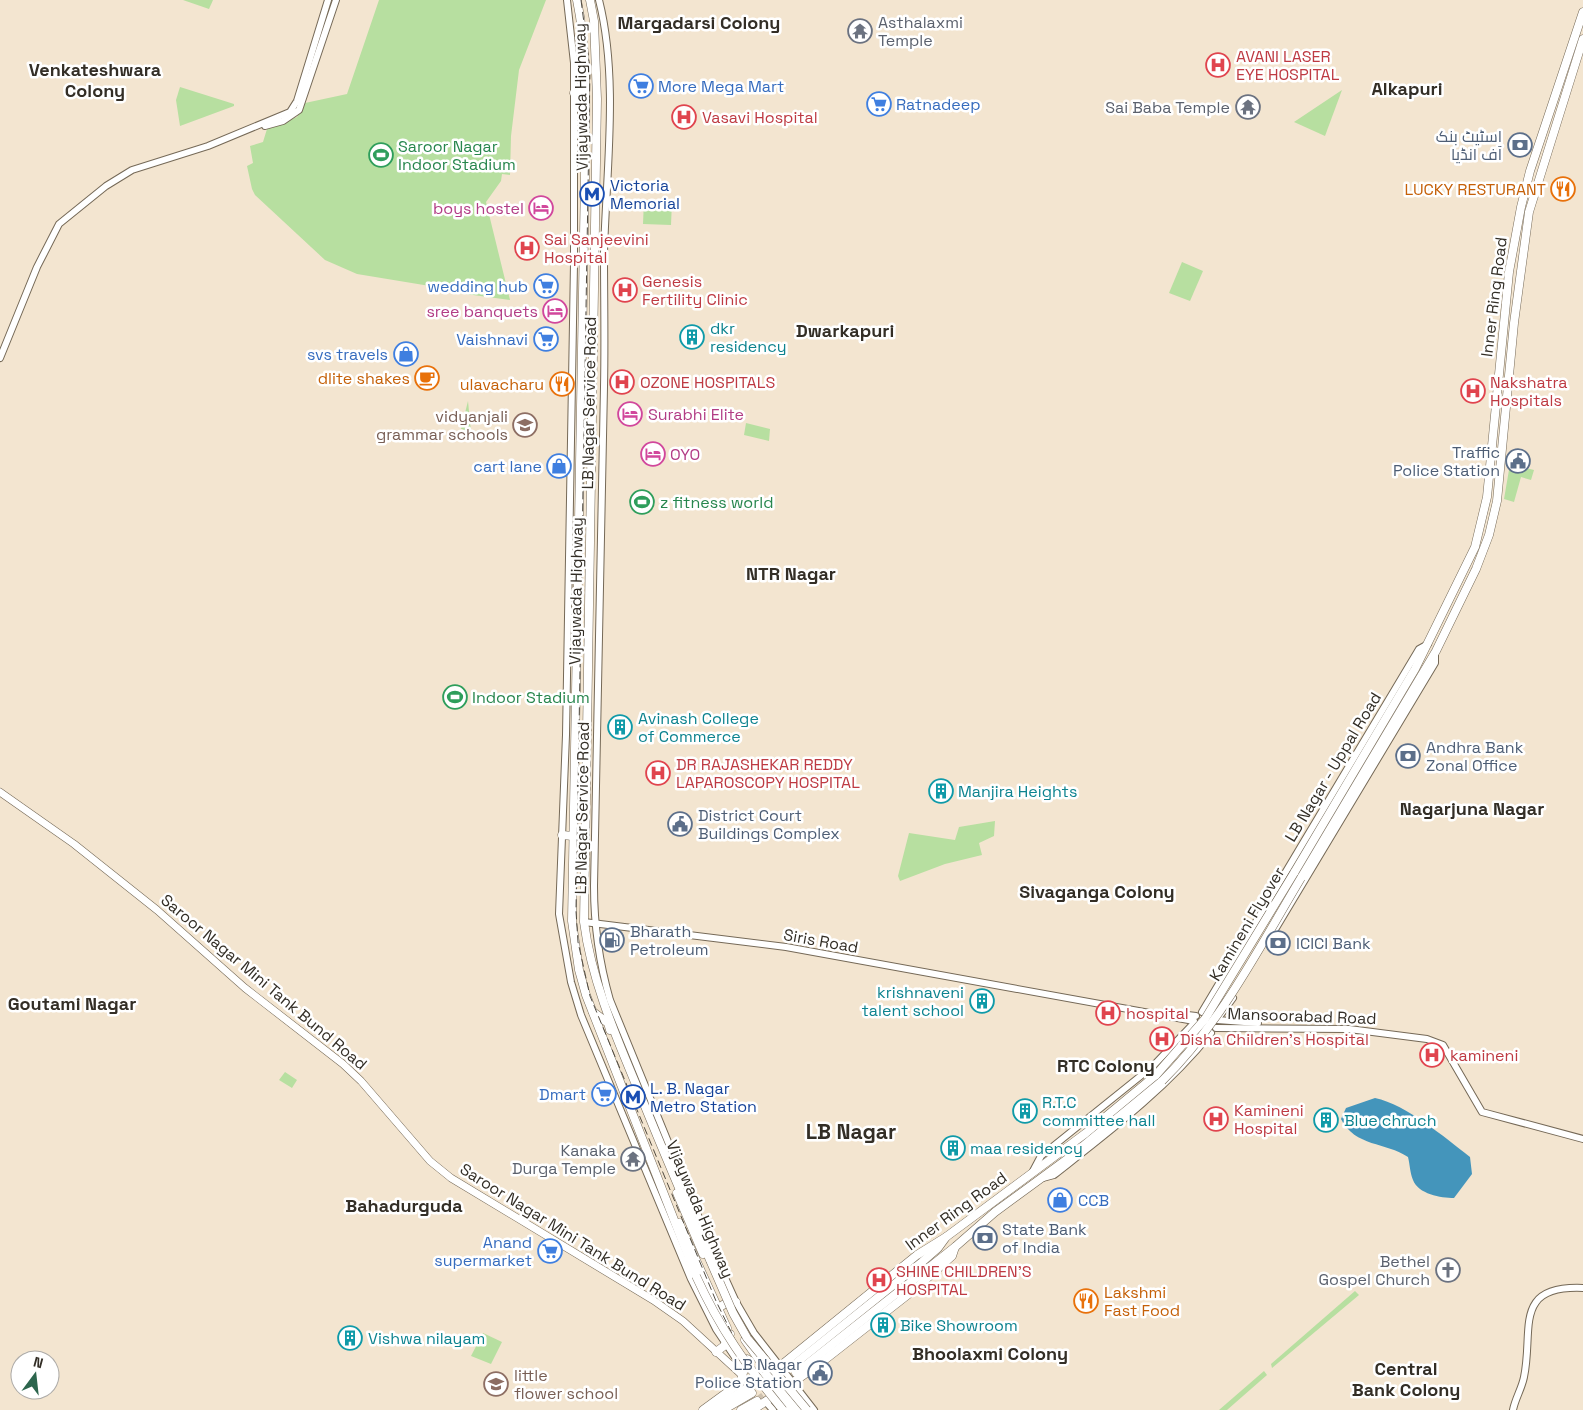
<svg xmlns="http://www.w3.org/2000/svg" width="1583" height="1410" viewBox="0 0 1583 1410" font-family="'Space Grotesk',Cairo,sans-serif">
<rect width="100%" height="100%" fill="#f3e5d0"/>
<g fill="#b7dfa0">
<polygon points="183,0 213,0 209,9"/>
<polygon points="379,0 546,0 519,70 511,136 510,175 502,174 501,181 486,202 510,300 451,292 442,288 357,274 325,260 255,195 252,189 247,166 253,163 250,146 263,142 267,129 297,117 305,103 347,94"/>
<polygon points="180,87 234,104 234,106 180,126 176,100"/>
<polygon points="1342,90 1325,136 1294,122"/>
<polygon points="644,200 672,201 671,225 643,224"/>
<polygon points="1182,262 1203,271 1190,301 1169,293"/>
<polygon points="468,401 471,432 461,429"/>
<polygon points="746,423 770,429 769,441 744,435"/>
<polygon points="1510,464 1534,470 1531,480 1521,477 1514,502 1504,499"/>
<polygon points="995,821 994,836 979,843 982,855 945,864 900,881 898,876 909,833 955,840 959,827"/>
<polygon points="285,1072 297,1080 292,1088 279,1080"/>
<polygon points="1355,1291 1359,1295 1272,1368 1271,1364"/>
<polygon points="483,1333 502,1342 491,1364 471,1356"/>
<polygon points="1264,1371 1267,1375 1227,1410 1219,1410"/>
</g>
<path fill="#4495bb" d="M1375 1098C1407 1105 1444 1137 1470 1157L1472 1174 1454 1198C1441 1198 1418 1194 1413 1180 1410 1173 1410 1165 1408 1157 1386 1142 1355 1147 1341 1119L1346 1108Z"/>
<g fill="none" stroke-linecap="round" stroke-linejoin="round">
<polyline stroke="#cdc0ae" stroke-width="8" stroke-dasharray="8 4" stroke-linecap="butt" points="757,1401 774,1389"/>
<g stroke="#756957" stroke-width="8">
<g id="tertiary">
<polyline points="567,0 574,63 574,263 566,735 559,914 571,982 581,1015 691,1279 716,1329 743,1369"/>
<path d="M599 0C619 79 606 172 604 253 604 298 605 342 604 387 601 553 597 720 594 886 594 926 599 962 610 1000L711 1247 736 1302 754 1333 814 1410"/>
<polyline points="265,126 283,121 299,110 336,0"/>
<polyline points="0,358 37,267 59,224 106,186 132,170 208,146 290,112 297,101 328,0"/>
<polyline points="584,922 786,947 1194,1021"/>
<polyline points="1267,943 1435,663 1435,653"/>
<polyline points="1202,1012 1419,649 1428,644"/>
<polyline points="1179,1014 1196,1016"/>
<polyline points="1219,1017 1233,998"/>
<polyline points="1217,1020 1258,1023"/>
<polyline points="1216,1028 1349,1029 1427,1039 1443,1045 1482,1112 1583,1139"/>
<polyline points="1033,1171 1041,1156 1153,1066 1194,1023"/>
<path d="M1043 1178 1054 1175C1110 1131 1166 1089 1211 1033"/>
<polyline points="766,1402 773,1410"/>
<path d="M1513 1410C1515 1399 1522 1388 1524 1377 1534 1330 1512 1285 1583 1288"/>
</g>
</g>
<g stroke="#756957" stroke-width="8">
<polyline id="secondary" points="0,792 74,844 157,910 245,988 343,1064 361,1081 430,1161 451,1178 653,1300 683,1321 743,1376"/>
</g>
<g stroke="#756957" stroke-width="9">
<g id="primary">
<polyline points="593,1012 608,1023 610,1030"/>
<polyline points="677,1193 703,1254"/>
<polyline points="679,1223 727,1328"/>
<polyline points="717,1309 729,1301 736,1302"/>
<polyline points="745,1340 769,1374 798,1410"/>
<polyline points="716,1352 724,1346 730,1334"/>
<polyline points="759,1374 790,1410"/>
<polyline points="703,1410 740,1383 747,1359"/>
<polyline points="713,1410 779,1367 917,1255 946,1237"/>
<polyline points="753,1410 818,1365 915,1289 952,1256 955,1247"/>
</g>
</g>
<g stroke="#756957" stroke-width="9">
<g id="trunk">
<path d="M577 0C589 58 585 119 585 178L572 921 579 970 586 995 696 1276"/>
<path d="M590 0 594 21 597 99 584 922C592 984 618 1041 642 1099 664 1153 687 1207 710 1260"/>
<polyline points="574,93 585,92"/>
<polyline points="562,835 573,836"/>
<polyline points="1294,873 1415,669 1475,547 1487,497 1509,272 1521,207 1530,171 1583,12"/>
<polyline points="1301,878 1436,651 1476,569 1489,535 1497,501 1514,323 1529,212 1583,39"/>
<polyline points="791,1367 922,1262 938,1248 946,1237 1086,1133 1156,1075"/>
<polyline points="796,1373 955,1247 995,1212 1066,1160 1162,1081"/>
<polyline points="723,1410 752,1393"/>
<polyline points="741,1410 757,1401"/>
</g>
</g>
<use href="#tertiary" stroke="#fff" stroke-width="6"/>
<use href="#secondary" stroke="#fff" stroke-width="7"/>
<use href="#primary" stroke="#fff" stroke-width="8"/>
<use href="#trunk" stroke="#fff" stroke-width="8"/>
<polyline stroke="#504a40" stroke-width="1" stroke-dasharray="8 4" stroke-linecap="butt" points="581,0 590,69 576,911 578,942 590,996 716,1301 736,1342 758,1373"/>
<g stroke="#756957" stroke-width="9" stroke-linecap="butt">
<g id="trunk-bridge">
<polyline points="1156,1075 1205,1019 1294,873"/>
<path d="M1162 1081C1221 1023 1259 948 1301 878"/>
<polyline points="710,1260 733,1313 747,1338 807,1410"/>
<path d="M696 1276C720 1329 746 1365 783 1410"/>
</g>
</g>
<use href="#trunk-bridge" stroke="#fff" stroke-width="8"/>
</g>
<defs>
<g id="temple-ring" transform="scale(1.25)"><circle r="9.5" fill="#fff" stroke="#6b7280" stroke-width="1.5"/><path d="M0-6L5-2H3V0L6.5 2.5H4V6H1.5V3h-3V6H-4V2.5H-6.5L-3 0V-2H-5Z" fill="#6b7280"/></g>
<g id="hospital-ring" transform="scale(1.25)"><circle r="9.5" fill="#fff" stroke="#e0444e" stroke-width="1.5"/><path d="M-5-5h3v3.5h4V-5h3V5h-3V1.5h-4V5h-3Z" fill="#e0444e"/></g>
<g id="supermarket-ring" transform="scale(1.25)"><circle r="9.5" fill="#fff" stroke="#3f7fe0" stroke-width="1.5"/><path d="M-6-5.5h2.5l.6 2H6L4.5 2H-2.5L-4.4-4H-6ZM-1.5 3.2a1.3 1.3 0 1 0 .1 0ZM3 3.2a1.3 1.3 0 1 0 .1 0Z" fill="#3f7fe0"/></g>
<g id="bank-ring" transform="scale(1.25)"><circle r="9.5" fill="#fff" stroke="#5c6f8a" stroke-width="1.5"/><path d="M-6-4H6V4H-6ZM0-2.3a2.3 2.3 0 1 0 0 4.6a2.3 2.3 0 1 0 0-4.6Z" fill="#5c6f8a"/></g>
<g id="stadium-ring" transform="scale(1.25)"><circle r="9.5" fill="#fff" stroke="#2e9e5b" stroke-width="1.5"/><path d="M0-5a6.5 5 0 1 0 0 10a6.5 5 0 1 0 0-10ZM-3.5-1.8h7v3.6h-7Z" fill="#2e9e5b"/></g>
<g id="restaurant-ring" transform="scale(1.25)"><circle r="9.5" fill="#fff" stroke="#e8710a" stroke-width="1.5"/><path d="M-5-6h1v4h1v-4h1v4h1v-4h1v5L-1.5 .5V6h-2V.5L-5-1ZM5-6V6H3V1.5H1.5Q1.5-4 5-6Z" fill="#e8710a"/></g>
<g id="metro-ring" transform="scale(1.25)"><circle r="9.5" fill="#fff" stroke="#1a4fb4" stroke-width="1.5"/><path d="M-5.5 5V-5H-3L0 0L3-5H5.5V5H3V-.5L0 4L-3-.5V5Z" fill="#1a4fb4"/></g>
<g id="hotel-ring" transform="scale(1.25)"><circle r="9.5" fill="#fff" stroke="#d1479c" stroke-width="1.5"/><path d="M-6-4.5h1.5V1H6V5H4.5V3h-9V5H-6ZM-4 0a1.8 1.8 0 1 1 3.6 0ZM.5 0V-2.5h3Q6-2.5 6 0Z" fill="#d1479c"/></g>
<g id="building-ring" transform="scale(1.25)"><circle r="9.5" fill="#fff" stroke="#0f9aa8" stroke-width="1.5"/><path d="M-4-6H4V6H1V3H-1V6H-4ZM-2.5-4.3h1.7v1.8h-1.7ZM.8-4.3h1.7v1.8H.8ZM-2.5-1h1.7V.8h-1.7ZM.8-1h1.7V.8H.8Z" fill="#0f9aa8"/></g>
<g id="shop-ring" transform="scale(1.25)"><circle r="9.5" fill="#fff" stroke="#3f7fe0" stroke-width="1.5"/><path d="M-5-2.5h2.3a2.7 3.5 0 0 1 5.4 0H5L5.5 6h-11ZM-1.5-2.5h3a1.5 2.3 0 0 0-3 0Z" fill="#3f7fe0"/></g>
<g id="cafe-ring" transform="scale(1.25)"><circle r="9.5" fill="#fff" stroke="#e8710a" stroke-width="1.5"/><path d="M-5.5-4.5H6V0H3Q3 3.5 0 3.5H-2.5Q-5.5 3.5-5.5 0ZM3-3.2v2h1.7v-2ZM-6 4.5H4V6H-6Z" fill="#e8710a"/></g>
<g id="school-ring" transform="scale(1.25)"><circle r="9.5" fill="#fff" stroke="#8d6e63" stroke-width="1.5"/><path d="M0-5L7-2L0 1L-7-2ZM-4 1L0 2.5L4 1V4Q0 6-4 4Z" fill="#8d6e63"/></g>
<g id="civic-ring" transform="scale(1.25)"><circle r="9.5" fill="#fff" stroke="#5c6f8a" stroke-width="1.5"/><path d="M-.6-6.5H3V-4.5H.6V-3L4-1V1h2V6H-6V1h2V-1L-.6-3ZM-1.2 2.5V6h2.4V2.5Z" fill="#5c6f8a"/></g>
<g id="fuel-ring" transform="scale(1.25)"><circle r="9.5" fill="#fff" stroke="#5c6f8a" stroke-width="1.5"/><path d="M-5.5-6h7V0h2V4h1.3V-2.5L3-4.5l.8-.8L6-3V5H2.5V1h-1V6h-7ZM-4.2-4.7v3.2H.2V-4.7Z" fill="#5c6f8a"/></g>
<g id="church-ring" transform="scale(1.25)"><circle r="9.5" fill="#fff" stroke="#6b7280" stroke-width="1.5"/><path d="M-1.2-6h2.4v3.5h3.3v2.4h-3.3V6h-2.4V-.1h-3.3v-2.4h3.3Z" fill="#6b7280"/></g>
</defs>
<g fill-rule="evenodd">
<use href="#temple-ring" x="860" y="31"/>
<use href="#hospital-ring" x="1218" y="65"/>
<use href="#supermarket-ring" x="641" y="86"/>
<use href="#supermarket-ring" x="879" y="104"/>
<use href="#temple-ring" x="1248" y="107"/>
<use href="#hospital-ring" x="684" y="117"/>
<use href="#bank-ring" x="1520" y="145"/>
<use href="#stadium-ring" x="381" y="155"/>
<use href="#restaurant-ring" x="1563" y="189"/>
<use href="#metro-ring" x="592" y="194"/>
<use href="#hotel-ring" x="541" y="208"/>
<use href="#hospital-ring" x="527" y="248"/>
<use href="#supermarket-ring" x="546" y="286"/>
<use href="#hospital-ring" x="625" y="290"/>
<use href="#hotel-ring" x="555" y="311"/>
<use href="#building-ring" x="692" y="337"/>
<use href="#supermarket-ring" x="546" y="339"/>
<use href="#shop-ring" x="406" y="354"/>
<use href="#cafe-ring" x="427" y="378"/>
<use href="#hospital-ring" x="622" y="382"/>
<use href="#restaurant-ring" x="562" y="384"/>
<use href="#hospital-ring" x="1473" y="391"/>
<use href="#hotel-ring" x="630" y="414"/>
<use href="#school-ring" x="525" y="425"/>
<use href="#hotel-ring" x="653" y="454"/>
<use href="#civic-ring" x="1518" y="461"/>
<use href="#shop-ring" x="559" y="466"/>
<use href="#stadium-ring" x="642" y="502"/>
<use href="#stadium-ring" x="455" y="697"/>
<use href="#building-ring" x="620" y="727"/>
<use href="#bank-ring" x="1408" y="756"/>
<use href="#hospital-ring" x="658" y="773"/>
<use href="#building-ring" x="941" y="791"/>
<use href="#civic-ring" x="680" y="824"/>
<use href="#fuel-ring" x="612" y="940"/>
<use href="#bank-ring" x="1278" y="943"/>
<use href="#building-ring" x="982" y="1001"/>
<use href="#hospital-ring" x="1108" y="1013"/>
<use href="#hospital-ring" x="1162" y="1039"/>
<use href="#hospital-ring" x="1432" y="1055"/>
<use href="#supermarket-ring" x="604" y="1094"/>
<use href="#metro-ring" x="633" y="1097"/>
<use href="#building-ring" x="1025" y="1111"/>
<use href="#hospital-ring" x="1216" y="1119"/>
<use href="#building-ring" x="1326" y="1120"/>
<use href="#building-ring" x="953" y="1148"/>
<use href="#temple-ring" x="633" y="1159"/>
<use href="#shop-ring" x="1060" y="1200"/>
<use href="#bank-ring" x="985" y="1238"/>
<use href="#supermarket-ring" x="550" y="1251"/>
<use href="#church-ring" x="1448" y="1270"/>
<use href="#hospital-ring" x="879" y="1280"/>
<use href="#restaurant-ring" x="1086" y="1301"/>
<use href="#building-ring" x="883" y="1325"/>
<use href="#building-ring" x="350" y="1338"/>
<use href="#civic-ring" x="820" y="1373"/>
<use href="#school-ring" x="496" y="1384"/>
</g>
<g text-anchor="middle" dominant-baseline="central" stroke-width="5" stroke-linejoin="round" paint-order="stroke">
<g font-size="16" fill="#5b616d" stroke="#fff" text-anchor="end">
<text x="878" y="22" text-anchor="start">Asthalaxmi<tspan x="878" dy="18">Temple</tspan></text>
<text x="1230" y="107">Sai Baba Temple</text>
<text x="616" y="1150">Kanaka<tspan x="616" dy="18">Durga Temple</tspan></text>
<text x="1430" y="1261">Bethel<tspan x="1430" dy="18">Gospel Church</tspan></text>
</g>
<g font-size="16" fill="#be3a42" stroke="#fff" text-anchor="start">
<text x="1236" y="56">AVANI LASER<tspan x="1236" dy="18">EYE HOSPITAL</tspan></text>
<text x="702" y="117">Vasavi Hospital</text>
<text x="544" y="239">Sai Sanjeevini<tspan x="544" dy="18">Hospital</tspan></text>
<text x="642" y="281">Genesis<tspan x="642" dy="18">Fertility Clinic</tspan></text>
<text x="640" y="382">OZONE HOSPITALS</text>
<text x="1490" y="382">Nakshatra<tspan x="1490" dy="18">Hospitals</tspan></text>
<text x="676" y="764">DR RAJASHEKAR REDDY<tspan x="676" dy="18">LAPAROSCOPY HOSPITAL</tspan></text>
<text x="1126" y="1013">hospital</text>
<text x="1180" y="1039">Disha Children's Hospital</text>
<text x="1450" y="1055">kamineni</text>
<text x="1234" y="1110">Kamineni<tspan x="1234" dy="18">Hospital</tspan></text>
<text x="896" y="1271">SHINE CHILDREN'S<tspan x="896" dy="18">HOSPITAL</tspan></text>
</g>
<g font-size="16" fill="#366cbe" stroke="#fff" text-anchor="end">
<text x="658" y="86" text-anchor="start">More Mega Mart</text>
<text x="896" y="104" text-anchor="start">Ratnadeep</text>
<text x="528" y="286">wedding hub</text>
<text x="528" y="339">Vaishnavi</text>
<text x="388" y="354">svs travels</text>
<text x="542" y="466">cart lane</text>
<text x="586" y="1094">Dmart</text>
<text x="1078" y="1200" text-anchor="start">CCB</text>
<text x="532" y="1242">Anand<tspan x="532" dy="18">supermarket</tspan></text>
</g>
<g font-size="16" fill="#332e26" stroke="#fff">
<text transform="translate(581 97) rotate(-91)">Vijaywada Highway</text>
<text transform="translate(1494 297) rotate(-83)">Inner Ring Road</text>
<text transform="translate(589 403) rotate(-89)">LB Nagar Service Road</text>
<text transform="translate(576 591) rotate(-89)">Vijaywada Highway</text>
<text transform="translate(1333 767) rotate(-59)">LB Nagar - Uppal Road</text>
<text transform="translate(582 808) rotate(-89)">LB Nagar Service Road</text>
<text transform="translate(1247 924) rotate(-59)">Kamineni Flyover</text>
<text transform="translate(821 941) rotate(10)">Siris Road</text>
<text transform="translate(264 982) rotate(40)">Saroor Nagar Mini Tank Bund Road</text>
<text transform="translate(1302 1016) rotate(2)">Mansoorabad Road</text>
<text transform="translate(700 1209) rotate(67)">Vijaywada Highway</text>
<text transform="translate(956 1211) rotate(-36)">Inner Ring Road</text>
<text transform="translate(573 1237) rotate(32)">Saroor Nagar Mini Tank Bund Road</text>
</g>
<g font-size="16" fill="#4e5e75" stroke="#fff" text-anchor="start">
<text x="1502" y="136" text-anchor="end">اسٹیٹ بنک<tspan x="1502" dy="18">آف انڈیا</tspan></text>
<text x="1500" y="452" text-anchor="end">Traffic<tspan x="1500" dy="18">Police Station</tspan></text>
<text x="1426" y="747">Andhra Bank<tspan x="1426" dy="18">Zonal Office</tspan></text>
<text x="698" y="815">District Court<tspan x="698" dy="18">Buildings Complex</tspan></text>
<text x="630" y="931">Bharath<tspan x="630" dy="18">Petroleum</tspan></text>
<text x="1296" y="943">ICICI Bank</text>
<text x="1002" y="1229">State Bank<tspan x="1002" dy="18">of India</tspan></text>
<text x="802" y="1364" text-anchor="end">LB Nagar<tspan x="802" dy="18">Police Station</tspan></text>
</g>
<g font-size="16" fill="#27864d" stroke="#fff" text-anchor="start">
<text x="398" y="146">Saroor Nagar<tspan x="398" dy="18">Indoor Stadium</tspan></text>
<text x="660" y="502">z fitness world</text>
<text x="472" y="697">Indoor Stadium</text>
</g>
<g font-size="16" fill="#164399" stroke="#fff" text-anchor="start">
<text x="610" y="185">Victoria<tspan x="610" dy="18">Memorial</tspan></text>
<text x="650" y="1088">L. B. Nagar<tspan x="650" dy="18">Metro Station</tspan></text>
</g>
<g font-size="16" fill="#c56008" stroke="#fff" text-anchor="end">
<text x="1546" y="189">LUCKY RESTURANT</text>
<text x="410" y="378">dlite shakes</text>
<text x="544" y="384">ulavacharu</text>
<text x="1104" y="1292" text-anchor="start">Lakshmi<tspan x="1104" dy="18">Fast Food</tspan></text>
</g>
<g font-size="16" fill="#b23c85" stroke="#fff" text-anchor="end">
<text x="524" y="208">boys hostel</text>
<text x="538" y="311">sree banquets</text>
<text x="648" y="414" text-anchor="start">Surabhi Elite</text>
<text x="670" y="454" text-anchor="start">OYO</text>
</g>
<g font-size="16" fill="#0d838f" stroke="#fff" text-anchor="start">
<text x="710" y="328">dkr<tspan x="710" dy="18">residency</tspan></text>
<text x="638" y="718">Avinash College<tspan x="638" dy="18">of Commerce</tspan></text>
<text x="958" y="791">Manjira Heights</text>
<text x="964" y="992" text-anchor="end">krishnaveni<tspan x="964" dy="18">talent school</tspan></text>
<text x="1042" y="1102">R.T.C<tspan x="1042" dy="18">committee hall</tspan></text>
<text x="1344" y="1120">Blue chruch</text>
<text x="970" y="1148">maa residency</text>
<text x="900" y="1325">Bike Showroom</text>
<text x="368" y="1338">Vishwa nilayam</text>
</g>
<g font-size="16" fill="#785e54" stroke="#fff" text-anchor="end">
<text x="508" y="416">vidyanjali<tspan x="508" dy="18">grammar schools</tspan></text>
<text x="514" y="1375" text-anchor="start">little<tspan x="514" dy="18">flower school</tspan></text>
</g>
<g font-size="18" font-weight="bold" fill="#332e26" stroke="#fff">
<text x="699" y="22">Margadarsi Colony</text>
<text x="95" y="69">Venkateshwara<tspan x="95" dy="21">Colony</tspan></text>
<text x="1407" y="88">Alkapuri</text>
<text x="845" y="330">Dwarkapuri</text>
<text x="791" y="573">NTR Nagar</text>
<text x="1472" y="808">Nagarjuna Nagar</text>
<text x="1097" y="891">Sivaganga Colony</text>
<text x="72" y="1003">Goutami Nagar</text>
<text x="1106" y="1065">RTC Colony</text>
<text x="404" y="1205">Bahadurguda</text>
<text x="990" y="1353">Bhoolaxmi Colony</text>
<text x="1406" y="1368">Central<tspan x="1406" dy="21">Bank Colony</tspan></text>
</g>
<g font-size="21" font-weight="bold" fill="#332e26" stroke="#fff">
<text x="851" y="1131">LB Nagar</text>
</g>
</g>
<g transform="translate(35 1375) rotate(15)"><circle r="24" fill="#ffffff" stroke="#adaba8"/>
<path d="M0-4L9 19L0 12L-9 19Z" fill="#2c654d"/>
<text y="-8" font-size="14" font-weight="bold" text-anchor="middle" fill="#332e26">N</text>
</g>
</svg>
